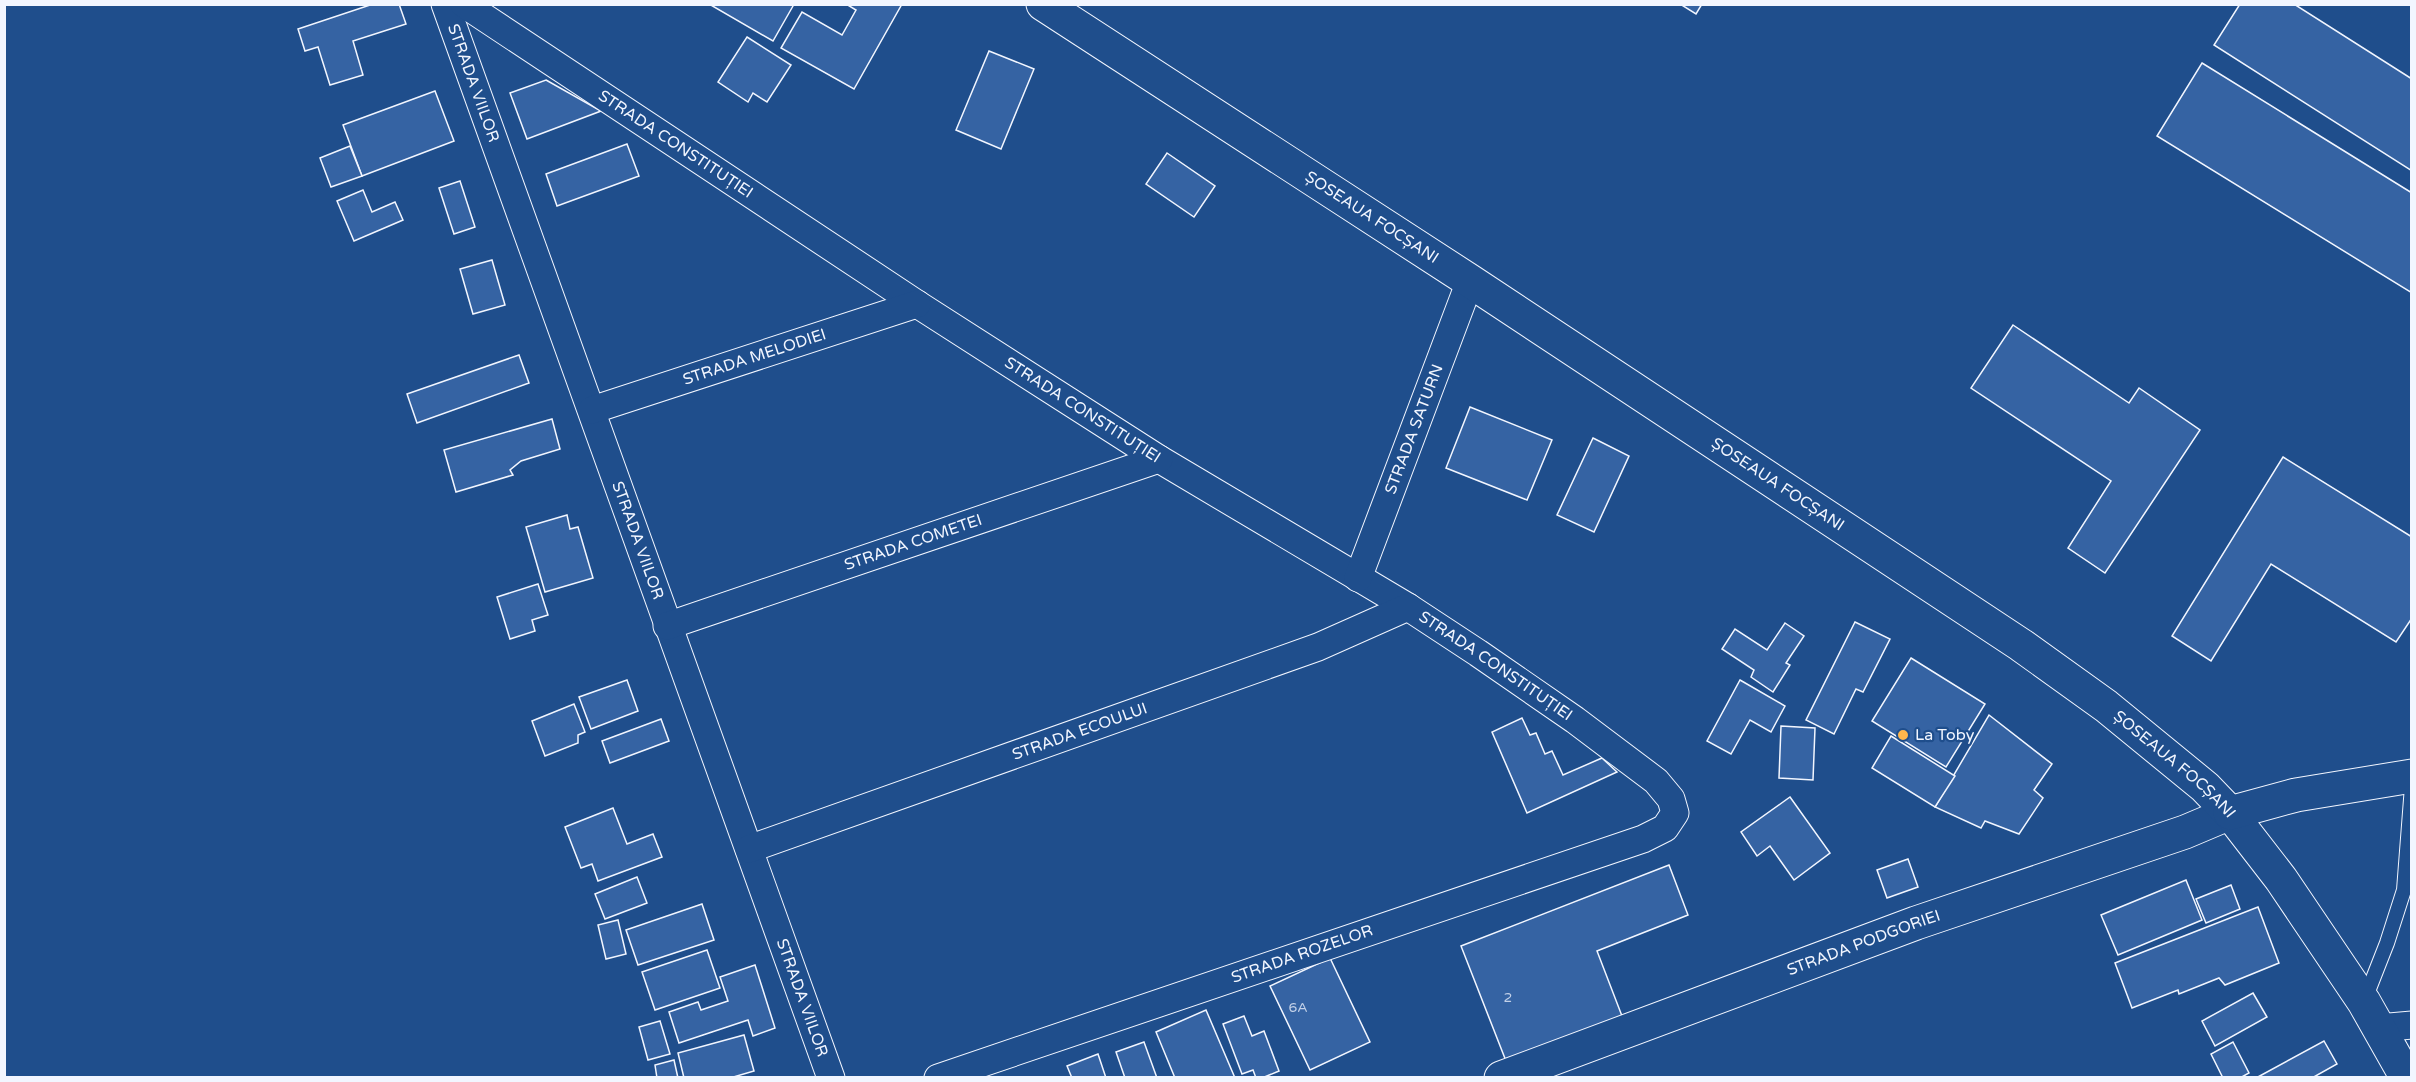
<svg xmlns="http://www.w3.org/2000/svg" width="2416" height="1082" viewBox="0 0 2416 1082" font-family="'Varela Round',sans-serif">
<rect width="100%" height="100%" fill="#1f4e8c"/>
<g fill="#3563a3" stroke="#f2f6ff" stroke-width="1.5">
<polygon points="373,4 399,4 406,24 353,41 363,75 330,85 318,47 305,51 298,29"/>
<polygon points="709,4 791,4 793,6 773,41"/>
<polygon points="846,4 902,4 854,89 781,48 802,12 842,35 856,10"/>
<polygon points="1680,4 1702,4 1696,14"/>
<polygon points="2240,4 2294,4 2412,79 2412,171 2214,45"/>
<polygon points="747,37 791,65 767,102 753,93 748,102 718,82"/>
<polygon points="989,51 1034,69 1001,149 956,130"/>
<polygon points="2202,63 2412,193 2412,293 2157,136"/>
<polygon points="546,80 601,111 527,139 510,93"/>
<polygon points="435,91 454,141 362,176 343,125"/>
<polygon points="627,144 639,176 557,206 546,174"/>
<polygon points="350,146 362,176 331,187 320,158"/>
<polygon points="1167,153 1215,186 1194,217 1146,184"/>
<polygon points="460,181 475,227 454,234 439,188"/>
<polygon points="363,190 372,212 395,202 403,220 354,241 337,201"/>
<polygon points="492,260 505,305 473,314 460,269"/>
<polygon points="2013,325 2129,403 2139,388 2200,430 2105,573 2068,548 2111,481 1971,388"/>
<polygon points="519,355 529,383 417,423 407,394"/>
<polygon points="1470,407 1552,440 1527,500 1446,468"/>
<polygon points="552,419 560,449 521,461 510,470 513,475 456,492 444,450"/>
<polygon points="1593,438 1629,456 1594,532 1557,515"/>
<polygon points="2283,457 2412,537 2412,618 2396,642 2271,564 2211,661 2172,636"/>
<polygon points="567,515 570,529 578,527 593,578 545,592 526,527"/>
<polygon points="538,584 548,615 532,620 535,631 510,639 497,597"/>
<polygon points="1855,622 1890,639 1863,692 1856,689 1834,734 1806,720"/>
<polygon points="1785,623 1804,636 1786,663 1790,665 1773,692 1751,677 1754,670 1722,649 1735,629 1767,650"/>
<polygon points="1911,658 1985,704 1946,767 1872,721"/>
<polygon points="627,680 638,711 591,729 579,697"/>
<polygon points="1740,680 1785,706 1771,732 1750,720 1731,754 1707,741"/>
<polygon points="574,704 585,732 578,735 578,743 545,756 532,721"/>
<polygon points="1989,715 2052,764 2034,790 2043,798 2019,834 1985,821 1981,828 1935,807"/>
<polygon points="1522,718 1530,735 1536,733 1545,754 1552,751 1563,775 1602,758 1617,772 1527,813 1492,732"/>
<polygon points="661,719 669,741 610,763 602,741"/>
<polygon points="1781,726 1815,728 1813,780 1779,778"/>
<polygon points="1891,736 1955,776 1935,807 1872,768"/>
<polygon points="1790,797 1830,853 1794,880 1770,846 1757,856 1741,832"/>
<polygon points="613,808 627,844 653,834 662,857 598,881 592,864 581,868 565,827"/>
<polygon points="1908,859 1918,887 1887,898 1877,870"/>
<polygon points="1669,865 1688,915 1597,951 1622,1016 1506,1061 1461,946"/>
<polygon points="637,877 647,903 605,919 595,894"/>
<polygon points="2186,880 2202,920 2118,955 2101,915"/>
<polygon points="2231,885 2240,909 2206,923 2196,899"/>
<polygon points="702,904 714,940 638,965 626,930"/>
<polygon points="2258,907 2279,963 2225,985 2219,978 2179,994 2178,990 2132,1008 2115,963"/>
<polygon points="618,920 626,954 606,959 598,925"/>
<polygon points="707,950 720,988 655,1010 642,972"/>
<polygon points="1330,958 1370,1042 1310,1070 1270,986"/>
<polygon points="755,965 775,1028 753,1036 748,1020 679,1043 669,1012 698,1002 701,1010 728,1001 720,977"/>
<polygon points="2253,993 2267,1017 2215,1046 2202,1021"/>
<polygon points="1206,1010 1235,1078 1175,1078 1156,1032"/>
<polygon points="1244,1016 1252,1036 1264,1031 1279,1071 1262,1078 1256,1078 1253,1070 1242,1074 1223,1024"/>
<polygon points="660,1021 670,1054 648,1060 639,1027"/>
<polygon points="744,1035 754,1071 730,1078 684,1078 678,1053"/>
<polygon points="2324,1041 2337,1064 2312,1078 2256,1078"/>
<polygon points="1144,1042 1157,1078 1125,1078 1116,1052"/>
<polygon points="2233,1042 2249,1073 2240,1078 2223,1078 2211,1054"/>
<polygon points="1098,1054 1106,1078 1072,1078 1067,1066"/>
<polygon points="674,1060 678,1078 657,1078 655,1065"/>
</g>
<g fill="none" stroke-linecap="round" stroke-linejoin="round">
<g stroke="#f2f6ff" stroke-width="16">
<polyline id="lane" points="2365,999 2387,943 2404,890 2412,786"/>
</g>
<g stroke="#f2f6ff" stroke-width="29">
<g id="street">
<path id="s1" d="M445 4 831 1078"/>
<path id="s2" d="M464 4 917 304 1159 459 1408 607 1478 653 1575 720 1656 781 1671 799 1675 813 1665 828 1643 839 938 1078"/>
<path id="s3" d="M592 410 917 304"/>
<path id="s4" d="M1358 578 1470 281"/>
<path id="s5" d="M667 626 1159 459"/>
<path id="s6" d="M749 849 1318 647 1408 607"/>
<polyline points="2378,1028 2412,1025"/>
</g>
</g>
<g stroke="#f2f6ff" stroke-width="35">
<g id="secondary">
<path id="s7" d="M1501 1078 1916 923 2185 832 2230 813"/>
</g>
</g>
<g stroke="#f2f6ff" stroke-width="35">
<g id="primary">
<path id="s8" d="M1043 4 1470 281 2021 645 2106 706 2205 787 2230 813 2281 879 2364 1002 2407 1078"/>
<polyline points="2230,813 2296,795 2412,776"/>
</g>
</g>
<use href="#lane" stroke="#1f4e8c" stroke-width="14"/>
<use href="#street" stroke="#1f4e8c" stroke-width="27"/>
<use href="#secondary" stroke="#1f4e8c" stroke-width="33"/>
<use href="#primary" stroke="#1f4e8c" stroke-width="33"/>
</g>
<circle fill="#ffb74d" stroke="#1f4e8c" stroke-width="2" cx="1903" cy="735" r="6"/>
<g text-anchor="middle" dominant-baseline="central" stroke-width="4.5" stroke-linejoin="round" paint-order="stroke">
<g font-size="14" fill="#c3d1e8">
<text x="1508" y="997">2</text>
<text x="1298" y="1007">6A</text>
</g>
<g font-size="16" fill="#f2f6ff" stroke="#1f4e8c">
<text stroke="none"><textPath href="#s1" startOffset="84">STRADA VIILOR</textPath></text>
<text stroke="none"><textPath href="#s2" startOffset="254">STRADA CONSTITUȚIEI</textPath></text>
<text stroke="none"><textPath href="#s8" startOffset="392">ȘOSEAUA FOCȘANI</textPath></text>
<text stroke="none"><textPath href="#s3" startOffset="171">STRADA MELODIEI</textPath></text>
<text stroke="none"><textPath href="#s2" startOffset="740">STRADA CONSTITUȚIEI</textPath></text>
<text stroke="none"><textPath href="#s4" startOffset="159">STRADA SATURN</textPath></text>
<text stroke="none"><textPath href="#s8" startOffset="878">ȘOSEAUA FOCȘANI</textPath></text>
<text stroke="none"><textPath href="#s1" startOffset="570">STRADA VIILOR</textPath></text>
<text stroke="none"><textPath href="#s5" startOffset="260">STRADA COMETEI</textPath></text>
<text stroke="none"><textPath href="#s2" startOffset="1226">STRADA CONSTITUȚIEI</textPath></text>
<text stroke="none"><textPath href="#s6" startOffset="351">STRADA ECOULUI</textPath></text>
<text stroke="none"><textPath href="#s8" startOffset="1364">ȘOSEAUA FOCȘANI</textPath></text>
<text stroke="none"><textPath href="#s7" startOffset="387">STRADA PODGORIEI</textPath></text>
<text transform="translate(1302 954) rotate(-19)">STRADA ROZELOR</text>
<text stroke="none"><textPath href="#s1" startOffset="1056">STRADA VIILOR</textPath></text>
</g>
<g font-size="16" fill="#f2f6ff" stroke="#1f4e8c" text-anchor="start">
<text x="1915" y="735">La Toby</text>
</g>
</g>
<rect width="2416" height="1082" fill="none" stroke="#f2f6ff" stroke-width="12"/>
</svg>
